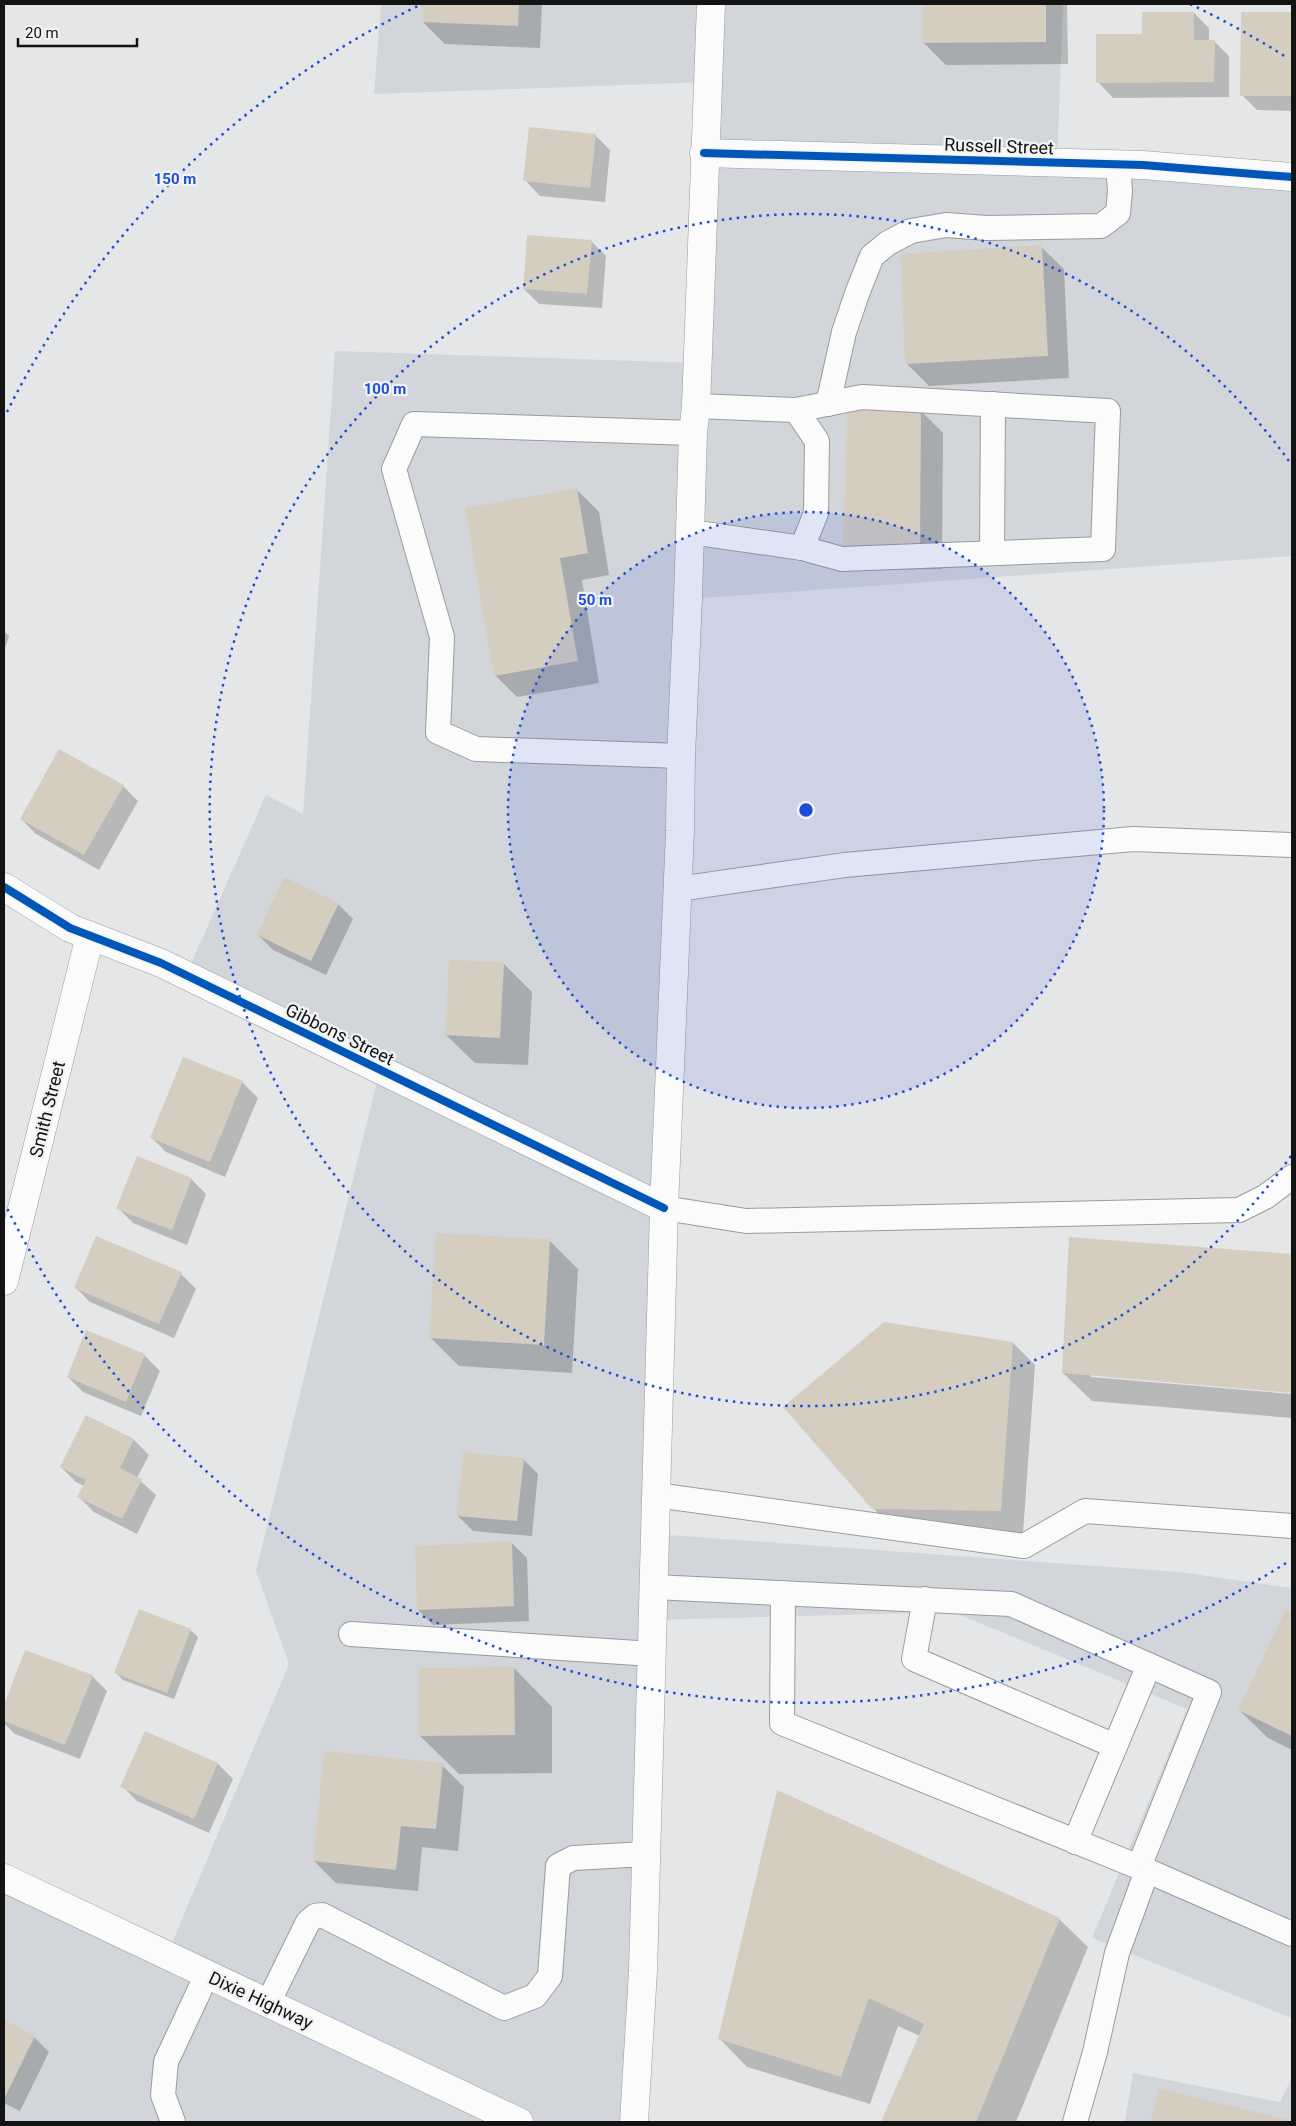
<svg xmlns="http://www.w3.org/2000/svg" width="1296" height="2126" viewBox="0 0 1296 2126" font-family="Roboto,sans-serif">
<rect width="100%" height="100%" fill="#e5e6e7"/>
<g fill="#d2d6da">
<polygon points="381,4 1063,4 1057,162 1292,177 1292,556 688,599 655,1534 1179,1572 1292,1588 1292,2018 1092,1938 1187,1709 953,1612 653,1620 634,2122 4,2122 4,1878 167,1955 289,1664 256,1571 380,1070 186,975 266,795 303,814 335,351 697,363 707,82 374,94"/>
<polygon points="1133,2073 1280,2102 1292,2077 1292,2122 1125,2122"/>
</g>
<g fill="#0003">
<polygon points="424,4 542,4 540,48 445,44 423,22"/>
<polygon points="924,4 1067,4 1068,64 946,65 924,43"/>
<polygon points="1194,13 1209,28 1209,41 1214,41 1229,56 1229,97 1113,98 1098,82 1143,35"/>
<polygon points="1243,13 1292,13 1292,111 1257,110 1242,95"/>
<polygon points="595,135 610,150 605,202 540,196 525,180"/>
<polygon points="591,241 606,256 602,308 539,304 524,289"/>
<polygon points="1041,247 1064,269 1069,378 929,386 907,364"/>
<polygon points="921,411 943,433 942,569 867,570 844,548"/>
<polygon points="576,489 599,512 609,575 582,580 599,683 517,697 495,675"/>
<polygon points="4,631 9,636 4,652"/>
<polygon points="123,786 138,801 99,870 36,834 21,819"/>
<polygon points="338,904 353,919 326,975 273,950 258,935"/>
<polygon points="504,964 532,992 528,1065 475,1063 446,1035"/>
<polygon points="184,1058 243,1083 258,1098 225,1177 166,1152 151,1137"/>
<polygon points="191,1179 206,1194 187,1245 133,1223 118,1208"/>
<polygon points="1070,1238 1292,1256 1292,1392 1091,1375 1091,1377 1292,1394 1292,1418 1092,1401 1063,1373"/>
<polygon points="550,1241 578,1269 572,1373 459,1366 431,1338"/>
<polygon points="181,1274 196,1289 174,1338 90,1302 75,1287"/>
<polygon points="87,1332 145,1356 160,1371 141,1416 83,1392 68,1377"/>
<polygon points="1013,1343 1035,1365 1023,1533 895,1530 873,1508"/>
<polygon points="134,1440 149,1455 137,1478 156,1495 137,1534 94,1512 79,1497 84,1486 76,1482 61,1467"/>
<polygon points="523,1459 538,1474 532,1536 473,1531 458,1516"/>
<polygon points="512,1543 527,1558 529,1621 433,1625 418,1610"/>
<polygon points="1286,1610 1292,1613 1292,1750 1268,1738 1239,1710"/>
<polygon points="190,1630 198,1637 174,1699 123,1680 116,1673"/>
<polygon points="26,1651 92,1676 107,1691 80,1759 15,1734 4,1723 4,1709"/>
<polygon points="514,1668 552,1707 552,1773 459,1774 420,1736"/>
<polygon points="145,1733 218,1764 233,1779 209,1833 137,1801 122,1786"/>
<polygon points="442,1765 464,1787 458,1851 422,1847 418,1891 336,1883 314,1861"/>
<polygon points="1059,1919 1088,1947 1016,2122 882,2122 920,2036 898,2026 870,2104 747,2067 719,2038"/>
<polygon points="4,2022 34,2037 49,2052 20,2111 4,2103"/>
<polygon points="1160,2090 1288,2121 1289,2122 1152,2122"/>
</g>
<g fill="#d6cdc1">
<polygon points="423,4 519,4 518,26 422,22"/>
<polygon points="922,4 1046,4 1046,42 922,43"/>
<polygon points="1142,12 1194,12 1194,40 1215,40 1214,82 1096,83 1096,34 1142,34"/>
<polygon points="1241,12 1292,12 1292,96 1240,96"/>
<polygon points="529,127 596,134 590,188 523,181"/>
<polygon points="527,235 592,240 587,294 523,289"/>
<polygon points="1042,245 1048,356 905,364 900,254"/>
<polygon points="847,409 921,409 920,548 843,549"/>
<polygon points="577,488 588,553 560,558 578,661 494,676 465,508"/>
<polygon points="59,749 124,785 84,855 20,819"/>
<polygon points="284,877 339,903 311,961 257,935"/>
<polygon points="449,960 504,962 500,1038 445,1035"/>
<polygon points="183,1057 243,1081 210,1162 150,1138"/>
<polygon points="137,1156 192,1178 172,1230 116,1209"/>
<polygon points="436,1233 550,1239 544,1345 429,1338"/>
<polygon points="96,1236 182,1272 159,1324 74,1288"/>
<polygon points="1069,1237 1292,1254 1292,1393 1062,1373"/>
<polygon points="884,1322 1013,1342 1001,1511 872,1509 783,1407"/>
<polygon points="86,1330 145,1354 126,1402 67,1377"/>
<polygon points="86,1415 134,1439 120,1468 142,1479 122,1519 77,1497 86,1480 60,1467"/>
<polygon points="463,1452 524,1458 517,1521 457,1516"/>
<polygon points="512,1541 514,1606 417,1610 415,1546"/>
<polygon points="139,1609 191,1629 167,1693 114,1673"/>
<polygon points="1286,1609 1292,1612 1292,1736 1238,1710"/>
<polygon points="25,1650 93,1675 65,1745 4,1721 4,1705"/>
<polygon points="514,1667 515,1735 419,1736 419,1668"/>
<polygon points="145,1731 218,1763 194,1819 120,1787"/>
<polygon points="324,1751 443,1763 436,1829 401,1826 396,1870 313,1861"/>
<polygon points="777,1790 1060,1918 976,2122 881,2122 924,2024 869,1998 841,2077 718,2039"/>
<polygon points="4,2020 35,2036 4,2099"/>
<polygon points="1159,2088 1288,2120 1288,2122 1151,2122"/>
</g>
<g fill="none" stroke-linecap="round" stroke-linejoin="round">
<g stroke="#9a9b9b" stroke-width="26">
<g id="lane">
<polyline points="828,404 844,332 858,291 872,256 888,243 911,231 946,225 987,228 1101,226 1118,213 1120,191 1118,164"/>
<polyline points="796,410 817,441 816,513 802,548"/>
<polyline points="691,532 802,548 842,559 1103,549 1108,411 862,397 796,410 696,406"/>
<polyline points="992,553 993,404"/>
<polyline points="681,756 476,749 438,732 442,637 394,469 414,424 693,433"/>
<polyline points="678,889 845,865 1133,839 1292,845"/>
<polyline points="664,1208 746,1221 1239,1210 1265,1197 1292,1177"/>
<polyline points="656,1495 1024,1546 1085,1511 1292,1526"/>
<polyline points="654,1587 1011,1604 1209,1692 1139,1867 1292,1934"/>
<polyline points="783,1593 782,1723 1139,1867"/>
<polyline points="925,1599 914,1659 1115,1746"/>
<polyline points="351,1634 652,1654"/>
<polyline points="1075,1842 1149,1665"/>
<polyline points="268,2003 308,1922 315,1916 322,1915 504,2008 535,1996 550,1976 558,1866 573,1858 646,1854"/>
<polyline points="173,2122 163,2095 166,2062 207,1974"/>
<polyline points="1075,2122 1095,2052 1117,1953 1147,1871"/>
</g>
</g>
<g stroke="#9a9b9b" stroke-width="29">
<g id="street">
<polyline points="704,153 1143,165 1292,177"/>
<polyline points="4,887 70,928 161,963 664,1208"/>
<polyline points="4,1281 90,936"/>
</g>
</g>
<g stroke="#9a9b9b" stroke-width="29">
<g id="primary">
<polyline points="4,1878 519,2122"/>
<polyline points="634,2122 643,1971 664,1208 680,831 681,756 688,599 693,433 696,406 711,4"/>
</g>
</g>
<use href="#lane" stroke="#fbfbfb" stroke-width="24"/>
<use href="#street" stroke="#fbfbfb" stroke-width="28"/>
<use href="#primary" stroke="#fbfbfb" stroke-width="28"/>
<g stroke="#f2f3f5" stroke-width="11">
<g id="cycleway">
<polyline points="704,153 1143,165 1292,177"/>
<polyline points="4,887 70,928 161,963 664,1208"/>
</g>
</g>
<use href="#cycleway" stroke="#0057b8" stroke-width="8"/>
</g>
<circle cx="806" cy="810" r="298" fill="#1d4ed8" fill-opacity=".12"/>
<g fill="none" stroke="#1d4ed8" stroke-width="2.5" stroke-dasharray="2.5 5">
<circle cx="806" cy="810" r="298"/>
<path d="M1291 1156A596 596 0 1 1 1291 464"/>
<path d="M1286 1563A893 893 0 0 1 7 1208M7 412A893 893 0 0 1 422 4M1190 4A893 893 0 0 1 1286 57"/>
</g>
<g text-anchor="middle" dominant-baseline="central" stroke-width="4.5" stroke-linejoin="round" paint-order="stroke">
<g font-size="18" fill="#131314" stroke="#f2f3f5">
<text transform="translate(999 146) rotate(2)">Russell Street</text>
<text transform="translate(340 1034) rotate(26)">Gibbons Street</text>
<text transform="translate(47 1109) rotate(-76)">Smith Street</text>
<text transform="translate(261 2000) rotate(25)">Dixie Highway</text>
</g>
</g>
<circle cx="806" cy="810" r="8" fill="#1d4ed8" stroke="#f2f3f5" stroke-width="2.5"/>
<g font-size="15" text-anchor="middle" font-weight="bold" fill="#1d4ed8" stroke="#f2f3f5" stroke-width="4.5" stroke-linejoin="round" paint-order="stroke">
<text x="175" y="184">150 m</text>
<text x="385" y="394">100 m</text>
<text x="595" y="605">50 m</text>
</g>
<rect width="1296" height="2126" fill="none" stroke="#131314" stroke-width="10"/>
<path d="M18 38v8h119v-8" fill="none" stroke="#131314" stroke-width="2.5"/>
<text x="25" y="38" font-size="15" fill="#131314" stroke="#f2f3f5" stroke-width="4" paint-order="stroke">20 m</text>
</svg>
